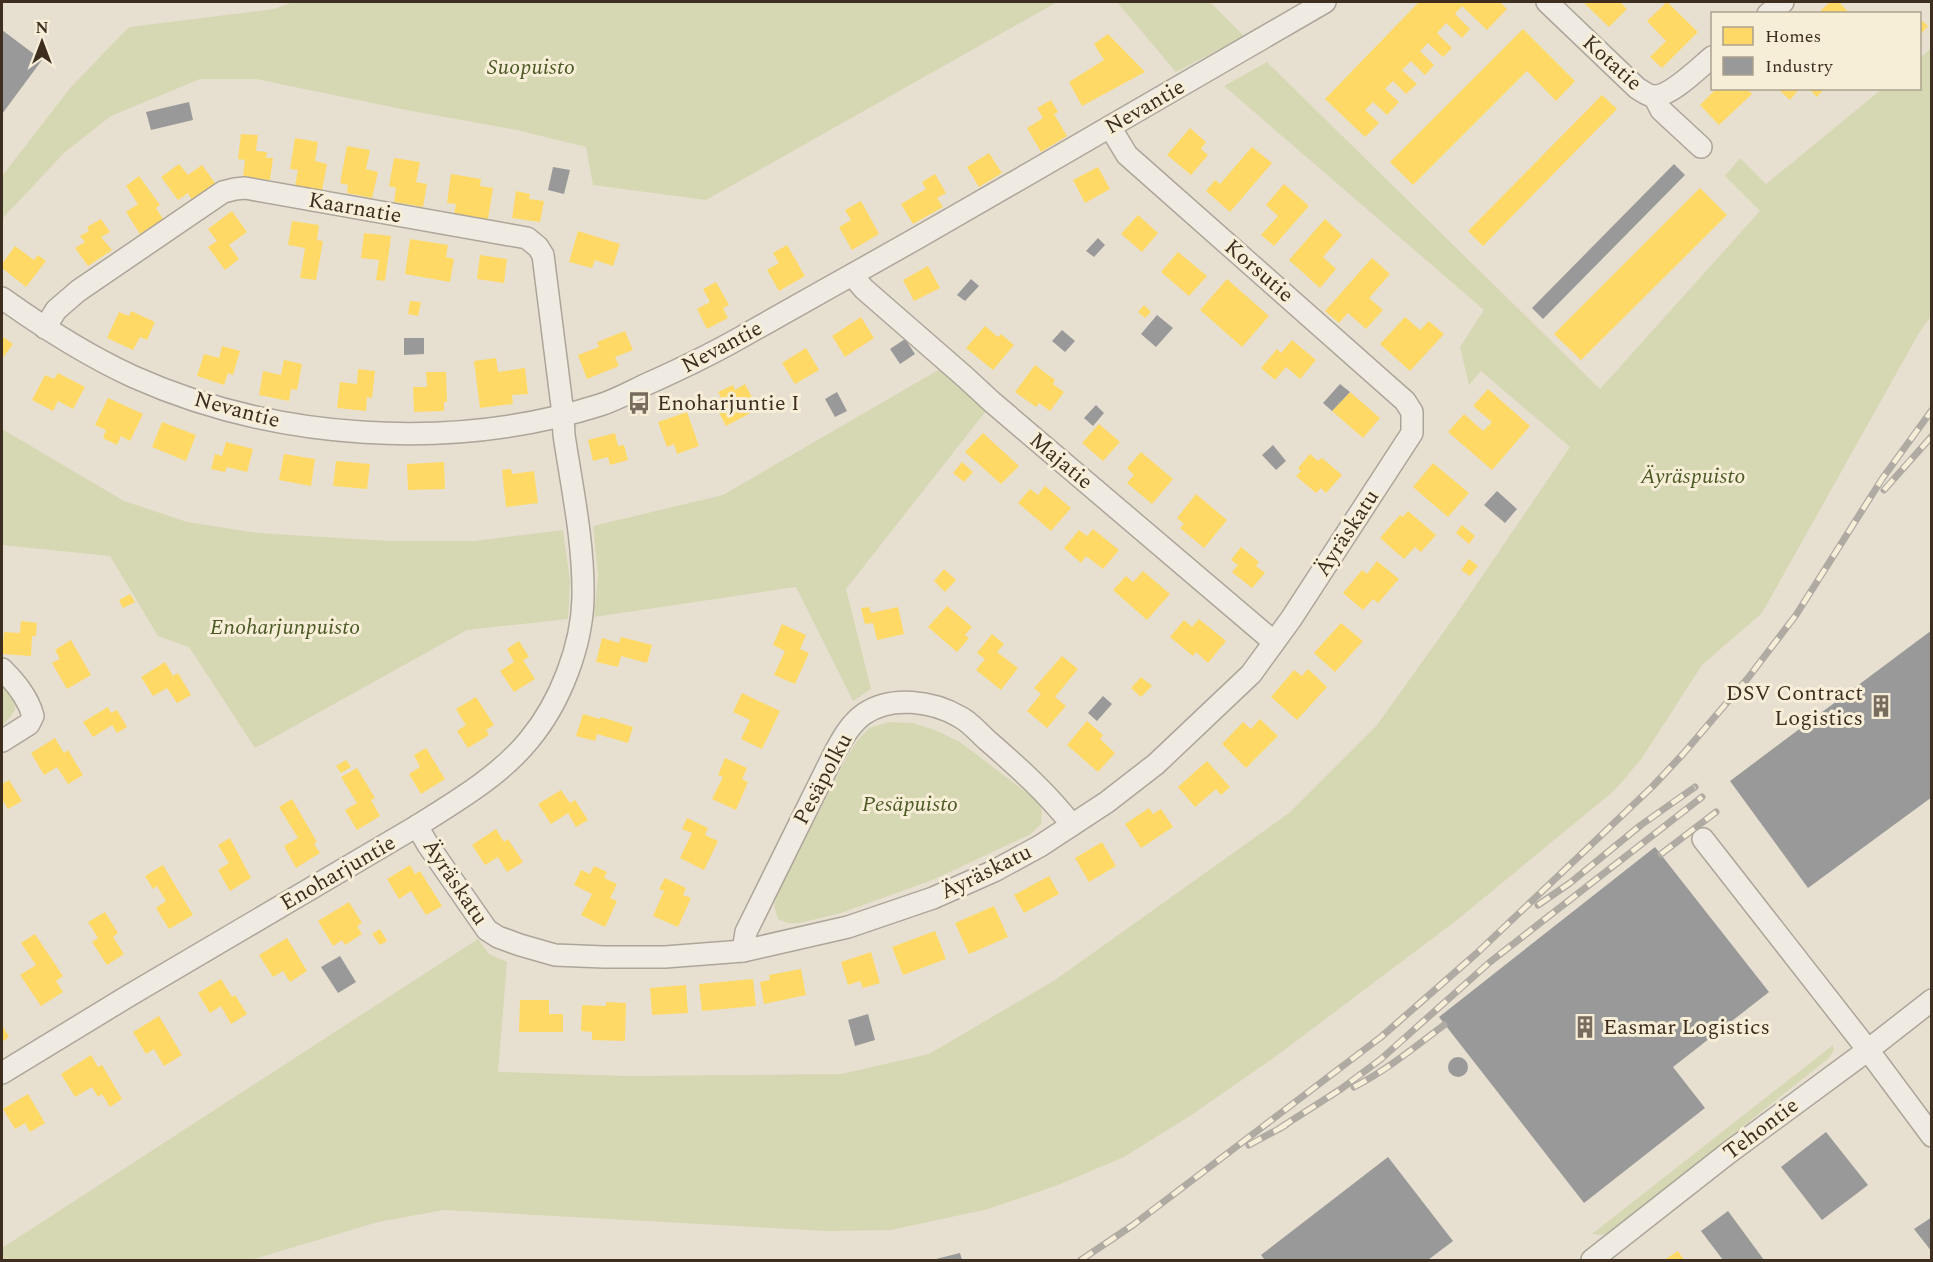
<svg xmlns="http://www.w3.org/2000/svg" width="1933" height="1262" viewBox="0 0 1933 1262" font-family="Spectral,serif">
<rect width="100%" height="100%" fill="#e7e0d1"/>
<g fill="#d6d7b3">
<polygon points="293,2 1057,2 706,200 593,185 586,147 517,130 406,110 256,79 200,79 111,116 65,152 2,219 2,176 71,87 129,27 274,9"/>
<polygon points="1117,2 1210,2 1244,36 1176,72"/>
<polygon points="1931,48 1931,316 1919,333 1762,613 1702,665 1642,758 1615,790 1457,920 1275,1057 1190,1116 1124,1157 1058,1185 988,1209 891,1230 828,1231 444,1210 378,1222 251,1260 2,1260 2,1248 478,939 489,954 507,962 498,1072 629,1076 841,1074 929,1054 1055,980 1289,813 1377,725 1455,616 1570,447 1481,371 1469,385 1460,347 1484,310 1224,86 1267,62 1600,389 1760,211 1725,176 1740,158 1766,184 1882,89 1920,88 1920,58"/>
<polygon points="940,369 986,411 846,589 871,689 853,701 796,587 594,617 598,575 593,526 723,495"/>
<polygon points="2,429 124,501 187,522 258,533 390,541 474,541 563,530 570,581 568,619 467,630 255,748 189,647 158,636 110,556 2,545"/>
<path d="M2 678C16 697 24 707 2 725Z"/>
<polygon points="889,722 913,723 935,730 960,742 1039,802 1042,811 1041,824 1031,834 935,879 841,913 800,923 788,923 778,919 774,906 778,891 847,757 857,741 869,728"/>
<polygon points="1833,1045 1834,1050 1829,1058 1610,1232 1603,1235 1592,1234"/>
</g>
<g fill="#ffd966">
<polygon points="1419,2 1500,2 1507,9 1487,30 1462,6 1455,14 1470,29 1462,38 1446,23 1437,33 1452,48 1443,57 1428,43 1420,51 1434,65 1425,75 1411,61 1402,70 1417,84 1406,94 1393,81 1385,89 1399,102 1387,115 1373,102 1365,110 1379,123 1365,137 1325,99"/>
<polygon points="1583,2 1620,2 1627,9 1609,27"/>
<polygon points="1667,2 1698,32 1662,68 1650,57 1666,41 1647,21"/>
<polygon points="1830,2 1839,2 1850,14 1817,14"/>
<polygon points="1920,19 1928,26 1920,35"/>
<polygon points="1523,29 1575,81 1556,101 1527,71 1413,185 1390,162"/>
<polygon points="1108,34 1145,72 1082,106 1069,82 1104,60 1094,44"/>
<polygon points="1717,88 1747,88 1752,94 1719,125 1700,105"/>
<polygon points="1777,88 1800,88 1790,100"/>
<polygon points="1808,88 1825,88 1817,97"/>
<polygon points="1602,95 1617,109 1483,246 1468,231"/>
<polygon points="1051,100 1058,112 1054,114 1067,136 1041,152 1027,128 1043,118 1037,108"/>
<polygon points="1190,128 1206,142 1201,149 1208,155 1191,175 1167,155"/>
<polygon points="241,134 258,135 256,151 267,152 266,158 273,158 270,180 243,177 245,160 238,159"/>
<polygon points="295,138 318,142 315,161 327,164 322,191 295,186 298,170 290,169"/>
<polygon points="347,146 370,150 366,169 378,172 372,198 347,193 348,185 340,183"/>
<polygon points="1252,147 1272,163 1230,212 1206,191 1215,180 1220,184"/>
<polygon points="989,153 1002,173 979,187 967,167"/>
<polygon points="394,158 420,162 416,182 427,184 423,207 394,202 396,188 389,186"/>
<polygon points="179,164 188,175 202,165 215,183 192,200 188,193 178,200 161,177"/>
<polygon points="1098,167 1110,189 1085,203 1073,180"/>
<polygon points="451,174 481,179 480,186 493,188 488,219 454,214 456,204 447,203"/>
<polygon points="935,174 946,193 937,198 943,207 913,224 901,204 926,189 922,182"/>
<polygon points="139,176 160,205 156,208 163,219 140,234 126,212 138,204 126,186"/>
<polygon points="1284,184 1309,206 1274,246 1261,235 1278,216 1266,205"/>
<polygon points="1700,188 1727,215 1581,360 1554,334"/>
<polygon points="516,191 530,194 529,199 544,201 540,222 512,218"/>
<polygon points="861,201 879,234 852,250 839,227 851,220 845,210"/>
<polygon points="232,211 247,232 229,245 239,259 225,270 208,247 217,241 208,229"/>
<polygon points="1138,215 1158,233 1142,252 1121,234"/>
<polygon points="101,219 110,232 101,237 112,250 88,266 75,248 85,242 80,236 89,231 87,227"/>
<polygon points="1325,219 1342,235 1323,257 1336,269 1320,288 1289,260"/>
<polygon points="292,221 319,225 317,240 323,241 316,280 300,278 305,248 288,245"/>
<polygon points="578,231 620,244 613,266 595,260 592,268 569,262"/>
<polygon points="364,233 391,236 385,281 376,280 379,260 361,258"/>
<polygon points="410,239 448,245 446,257 454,259 450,282 405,274"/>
<polygon points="787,245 805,276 779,291 767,270 779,263 773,253"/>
<polygon points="15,246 34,260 38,255 46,261 26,287 2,268 2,264"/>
<polygon points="1178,252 1207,276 1189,296 1161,272"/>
<polygon points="480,255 507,259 504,283 477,279"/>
<polygon points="1372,258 1390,274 1369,298 1383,310 1366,329 1348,313 1339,323 1325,311"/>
<polygon points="928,266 940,288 914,301 903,280"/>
<polygon points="1227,279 1269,316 1242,347 1200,310"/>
<polygon points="716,282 729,305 723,308 728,318 707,329 697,309 710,302 703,289"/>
<polygon points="410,301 421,302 418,316 408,314"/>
<polygon points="1144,305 1151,312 1145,318 1138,312"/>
<polygon points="131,311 155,322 147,340 140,337 133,350 107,338 119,312 129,316"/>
<polygon points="861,317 874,338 845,357 832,336"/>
<polygon points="1405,317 1420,330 1429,321 1444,334 1410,371 1380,344"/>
<polygon points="985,326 998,337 1001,334 1014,345 993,370 966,348"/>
<polygon points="625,331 633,350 615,357 619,366 587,379 578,355 599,347 597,342"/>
<polygon points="2,336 13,344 2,359"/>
<polygon points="1292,340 1316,360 1300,379 1286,367 1275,380 1261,368 1277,349 1281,353"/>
<polygon points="222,346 240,351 233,375 228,373 224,385 197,376 204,354 219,358"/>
<polygon points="806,348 819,370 795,384 782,363"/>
<polygon points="496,358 498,372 525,368 528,394 512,395 513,404 480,408 474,361"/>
<polygon points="284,360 302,364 297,390 291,389 289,401 259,395 263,371 281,375"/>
<polygon points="1035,365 1055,380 1053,384 1064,392 1050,411 1039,403 1036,407 1015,392"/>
<polygon points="358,369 375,371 372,398 367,397 366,411 337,408 340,382 357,384"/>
<polygon points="426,372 446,372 447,402 444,402 444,411 414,412 413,387 427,387"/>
<polygon points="58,373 85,387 73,409 58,401 53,411 32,400 45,375 54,379"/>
<polygon points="745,384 758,409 726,426 713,401 721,397 718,392 733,385 735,390"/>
<polygon points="1488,389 1530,426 1492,470 1448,432 1464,414 1483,431 1492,422 1473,406"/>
<polygon points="1350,392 1380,418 1363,438 1332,411"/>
<polygon points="108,398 143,414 130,441 121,436 117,445 103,438 106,430 95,425"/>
<polygon points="687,412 699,446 677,454 674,444 667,447 658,422"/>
<polygon points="162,422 196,435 186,461 152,447"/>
<polygon points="1099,424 1120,442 1103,461 1082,443"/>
<polygon points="615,433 618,446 624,445 628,460 610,465 608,457 593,461 588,440"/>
<polygon points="983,433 1019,466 1001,484 965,452"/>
<polygon points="226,442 253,449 247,472 227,467 225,472 211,469 215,454 222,456"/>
<polygon points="1141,452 1173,479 1152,504 1127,483 1134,475 1127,468"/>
<polygon points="284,454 315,459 311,486 279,480"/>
<polygon points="1310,454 1318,461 1322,458 1342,475 1326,493 1321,488 1316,493 1296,476 1301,471 1298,468"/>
<polygon points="336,461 370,464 367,489 333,486"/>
<polygon points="444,462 445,489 408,490 407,464"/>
<polygon points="962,462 973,472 964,482 953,473"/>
<polygon points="1433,463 1469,493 1448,517 1413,487"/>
<polygon points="511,469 512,474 534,471 538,503 506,507 502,470"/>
<polygon points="1045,486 1071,508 1051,531 1018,503 1030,489 1038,495"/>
<polygon points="1196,494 1227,520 1204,548 1180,528 1184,524 1177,518"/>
<polygon points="1408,511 1436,535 1421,552 1415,547 1404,559 1380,538 1400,515 1403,517"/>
<polygon points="1462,525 1475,536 1469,544 1456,533"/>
<polygon points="1093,529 1119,550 1103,569 1086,556 1081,563 1064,548 1079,530 1087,536"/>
<polygon points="1241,547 1259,562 1256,566 1265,573 1252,588 1232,572 1238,565 1231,560"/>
<polygon points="1469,559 1478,566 1470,576 1461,570"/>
<polygon points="1377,561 1399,579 1378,603 1373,599 1363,610 1343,593 1362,570 1367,574"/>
<polygon points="944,569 956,580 945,592 934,581"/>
<polygon points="1143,571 1170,594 1147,620 1113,590 1126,576 1133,582"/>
<polygon points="130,594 135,602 123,608 119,600"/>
<polygon points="947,606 972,627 965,635 969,638 957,652 928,627"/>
<polygon points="869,607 871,613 898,607 904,634 877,640 873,623 865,624 861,608"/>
<polygon points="1199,619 1226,641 1208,663 1196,652 1193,656 1170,637 1184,620 1192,627"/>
<polygon points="21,621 37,623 36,636 32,636 31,656 2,654 4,632 20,633"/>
<polygon points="1341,623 1363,641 1335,672 1314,653"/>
<polygon points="782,624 806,635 800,649 809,653 795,684 774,675 785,651 773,645"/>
<polygon points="992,634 1004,644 997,652 1018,668 1001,690 976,670 985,659 977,653"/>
<polygon points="621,637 652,645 647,663 621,656 618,667 596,662 602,638 619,643"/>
<polygon points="71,640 91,675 67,689 52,663 60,659 55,650"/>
<polygon points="519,641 529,657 523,660 535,679 514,692 500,671 514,662 507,649"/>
<polygon points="1062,656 1078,669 1055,697 1066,706 1047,728 1027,711 1041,694 1034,688"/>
<polygon points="165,662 173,676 178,673 191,695 177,703 167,688 153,696 141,677"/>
<polygon points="1308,669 1327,687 1297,720 1271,697 1294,670 1302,676"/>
<polygon points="1141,677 1152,686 1141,697 1131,688"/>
<polygon points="742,693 780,711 762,749 741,739 750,720 733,712"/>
<polygon points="476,697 494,725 486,730 489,735 468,748 457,731 466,725 456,709"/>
<polygon points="108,707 111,713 117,710 127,727 117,733 112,725 93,737 83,722"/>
<polygon points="583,714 600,719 601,717 633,727 628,743 597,734 595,741 576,736"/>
<polygon points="1260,719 1278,736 1246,768 1222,744 1243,722 1251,729"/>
<polygon points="1087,721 1103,735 1100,739 1115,753 1098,772 1067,745"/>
<polygon points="55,738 64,753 68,750 83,775 68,784 57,767 44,775 31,753"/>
<polygon points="426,748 445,779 421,794 409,774 420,767 414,755"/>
<polygon points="725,758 747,768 742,779 748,782 736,810 712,799 723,777 718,775"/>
<polygon points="346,760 351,767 341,773 336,766"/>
<polygon points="1207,761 1230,787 1221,795 1216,789 1195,807 1178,787"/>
<polygon points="357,768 375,798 371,800 380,816 357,830 345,810 357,803 341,777"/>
<polygon points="9,780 22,801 8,809 2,799 2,784"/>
<polygon points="561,790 570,803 575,800 588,820 576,827 568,813 551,824 538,804"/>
<polygon points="292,799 317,842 314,844 320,853 296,868 284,846 298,838 279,807"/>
<polygon points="1149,808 1153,814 1161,809 1173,827 1141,848 1125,824"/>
<polygon points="687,818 708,828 705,835 718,841 704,870 680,858 692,833 682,829"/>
<polygon points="496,829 504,842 508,839 523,862 507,872 498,857 485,865 472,845"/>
<polygon points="230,838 251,878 230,891 218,870 229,863 218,845"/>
<polygon points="1102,842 1116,866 1089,882 1075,858"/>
<polygon points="163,865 193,915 169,929 156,908 166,901 157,886 153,889 145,876"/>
<polygon points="410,865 415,874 420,871 442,906 426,915 411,891 399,899 387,879"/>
<polygon points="594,866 607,872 604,878 617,884 610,898 617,901 605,927 581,915 592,894 574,885 581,870 590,874"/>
<polygon points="1049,876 1059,894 1024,913 1014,895"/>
<polygon points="665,878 686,888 683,895 691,898 678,927 653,916 664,891 659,889"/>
<polygon points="349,902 362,923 357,926 362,934 345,945 342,940 333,946 318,921"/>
<polygon points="994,906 1008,937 969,954 955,923"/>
<polygon points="105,912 118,933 113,937 124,954 107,965 92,942 98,938 88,922"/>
<polygon points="380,929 387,941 380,945 372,934"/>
<polygon points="935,931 946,959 903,975 892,947"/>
<polygon points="35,934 63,976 56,981 63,992 41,1006 20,975 36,965 21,943"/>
<polygon points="287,938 307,971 290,982 283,971 273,977 259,955"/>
<polygon points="871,952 880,983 863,988 860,981 848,985 841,962"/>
<polygon points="801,969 806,995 764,1004 760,982 770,980 769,975"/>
<polygon points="221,979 232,997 235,995 247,1014 231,1024 221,1006 210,1013 198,993"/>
<polygon points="753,979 756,1006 702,1011 699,984"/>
<polygon points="686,985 688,1013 652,1015 650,988"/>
<polygon points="520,1000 549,1000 549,1014 563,1014 563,1032 519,1032"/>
<polygon points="606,1002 626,1003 625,1041 592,1040 592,1032 581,1031 582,1005 606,1006"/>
<polygon points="159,1016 182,1055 164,1066 154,1049 146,1054 133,1032"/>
<polygon points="2,1025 9,1037 2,1042"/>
<polygon points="91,1055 98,1067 102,1065 122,1099 110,1107 102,1094 98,1097 92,1087 75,1097 61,1074"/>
<polygon points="28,1094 45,1123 30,1132 25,1123 15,1129 3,1109"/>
<polygon points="1678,1251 1684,1260 1664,1260"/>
</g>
<g fill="#999">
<polygon points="2,30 42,60 2,114"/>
<polygon points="189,102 193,120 151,130 146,112"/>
<polygon points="1674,164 1685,175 1543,319 1532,308"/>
<polygon points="553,167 570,170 564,194 548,190"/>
<polygon points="1098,238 1105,245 1094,257 1086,251"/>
<polygon points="971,279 979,286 965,301 957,295"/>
<polygon points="1157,315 1173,328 1156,347 1141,334"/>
<polygon points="1062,330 1075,341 1065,352 1052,341"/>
<polygon points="404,338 424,338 424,354 404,355"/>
<polygon points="905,339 915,354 900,364 890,349"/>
<polygon points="1340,384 1350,392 1332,411 1323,403"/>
<polygon points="837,392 847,411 835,417 825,399"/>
<polygon points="1096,405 1104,413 1093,426 1084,418"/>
<polygon points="1273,445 1286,461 1276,470 1262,455"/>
<polygon points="1497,491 1517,509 1505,523 1484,505"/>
<polygon points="1932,630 1932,797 1808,888 1730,781"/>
<polygon points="1103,696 1112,704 1097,721 1088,713"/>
<polygon points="1655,847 1769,992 1673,1067 1705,1108 1584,1203 1439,1017"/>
<polygon points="340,956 356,982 338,993 321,967"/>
<polygon points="868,1014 875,1040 855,1046 848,1020"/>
<circle cx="1458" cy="1067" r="10"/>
<polygon points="1826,1132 1868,1185 1822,1220 1781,1167"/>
<polygon points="1388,1157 1453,1241 1428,1260 1265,1260 1261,1255"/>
<polygon points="1728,1211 1764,1260 1723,1260 1701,1231"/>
<polygon points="1932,1217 1932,1252 1914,1229"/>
<polygon points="960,1253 962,1260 932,1260"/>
</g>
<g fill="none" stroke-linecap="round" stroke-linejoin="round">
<g stroke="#ada599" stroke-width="24">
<g id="minor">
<path d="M1547 2 1637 88C1642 91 1648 96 1654 96 1670 97 1700 67 1712 57"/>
<polyline points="1768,14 1783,2"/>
<polyline points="1654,96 1661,110 1701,147"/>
<polyline points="852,275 864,289 965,377 992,402 1274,642"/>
<path d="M2 298C44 328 86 355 134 377 275 440 452 452 600 405 616 400 632 391 647 384 683 368 718 351 752 331 805 301 859 271 912 241 1050 162 1187 82 1325 2"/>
<path d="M2 669C15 682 28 697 33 716L29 724 2 741"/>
<polyline points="417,826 428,845 487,930 498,937 520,945 555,955 604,957 665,957 743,951 848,927 933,898 994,871 1040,846 1107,802 1156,764 1251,674 1291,619 1412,433 1412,412 1405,401 1127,155 1110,127"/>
<polyline points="1703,839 1868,1050 1932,1136"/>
<path d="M743 951 746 932 834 754C842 739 850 724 864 714 891 695 933 701 960 717 970 722 979 733 988 741 1018 767 1047 793 1072 825"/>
<path d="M2 1073 130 995 417 826C455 802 501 775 529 740 560 703 582 646 583 598 584 543 572 488 564 435L563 414 543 255 538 247 527 238 245 188 235 189 223 192 78 291 56 310 45 328"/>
<polyline points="1592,1260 1727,1154 1868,1050 1932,1000"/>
</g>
</g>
<use href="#minor" stroke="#efebe3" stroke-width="21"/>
<g stroke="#afaaa2" stroke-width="7">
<g id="rail">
<polyline points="1884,490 1932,436"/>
<polyline points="1661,854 1716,812"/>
<polyline points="1538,905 1570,883 1641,825 1695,787"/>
<path d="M1354 1087C1387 1070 1415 1047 1444 1025"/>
<polyline points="1280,1128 1341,1089 1381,1059 1490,962 1702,797"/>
<polyline points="1249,1145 1286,1125"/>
<polyline points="1081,1260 1133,1225 1381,1037 1477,953 1652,787 1683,754 1748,678 1796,615 1882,479 1932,410"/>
</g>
</g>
<use href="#rail" stroke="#f7eed8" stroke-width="4.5" stroke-dasharray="14" stroke-linecap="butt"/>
</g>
<defs>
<g id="bus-bare" transform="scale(1.8)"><path d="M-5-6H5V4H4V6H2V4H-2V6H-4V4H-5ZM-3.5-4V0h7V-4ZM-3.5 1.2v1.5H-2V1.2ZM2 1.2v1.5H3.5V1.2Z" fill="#786c5e" stroke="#f7eed8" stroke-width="2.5" paint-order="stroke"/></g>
<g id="building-bare" transform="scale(1.8)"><path d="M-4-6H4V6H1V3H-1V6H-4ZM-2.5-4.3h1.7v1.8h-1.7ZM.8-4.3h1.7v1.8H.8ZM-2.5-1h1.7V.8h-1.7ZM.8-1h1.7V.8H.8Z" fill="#786c5e" stroke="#f7eed8" stroke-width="2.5" paint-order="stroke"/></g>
</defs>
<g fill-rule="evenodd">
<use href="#bus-bare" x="639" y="403"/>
<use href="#building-bare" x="1881" y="706"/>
<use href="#building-bare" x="1585" y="1027"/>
</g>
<g text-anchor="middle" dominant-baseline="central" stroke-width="6" stroke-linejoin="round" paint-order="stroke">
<g font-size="22" fill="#3d2e20" stroke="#f7eed8">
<text transform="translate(1612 63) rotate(42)">Kotatie</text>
<text transform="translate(1145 107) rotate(-30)">Nevantie</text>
<text transform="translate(355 208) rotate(10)">Kaarnatie</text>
<text transform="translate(1259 271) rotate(41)">Korsutie</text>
<text transform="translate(722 347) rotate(-28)">Nevantie</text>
<text transform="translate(237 410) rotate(15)">Nevantie</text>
<text transform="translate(1061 461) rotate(40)">Majatie</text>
<text transform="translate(1347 533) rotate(-57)">Äyräskatu</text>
<text transform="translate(823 779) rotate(-62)">Pesäpolku</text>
<text transform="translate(986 872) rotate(-26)">Äyräskatu</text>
<text transform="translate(338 873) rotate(-30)">Enoharjuntie</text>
<text transform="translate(455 882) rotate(56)">Äyräskatu</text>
<text transform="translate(1761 1129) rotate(-37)">Tehontie</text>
</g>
<g font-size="22" font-style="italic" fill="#4d5a26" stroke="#f7eed8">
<text x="531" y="67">Suopuisto</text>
<text x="1693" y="476">Äyräspuisto</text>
<text x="285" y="627">Enoharjunpuisto</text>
<text x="910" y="804">Pesäpuisto</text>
</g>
<g font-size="22" fill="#3d2e20" stroke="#f7eed8" text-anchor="start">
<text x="657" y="403">Enoharjuntie I</text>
<text x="1863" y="693" text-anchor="end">DSV Contract<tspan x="1863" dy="25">Logistics</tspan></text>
<text x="1603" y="1027">Easmar Logistics</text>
</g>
</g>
<rect width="1933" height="1262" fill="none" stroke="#3d2e20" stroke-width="6"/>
<rect x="1711" y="12" width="210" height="78" fill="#f7eed8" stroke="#ada18e" stroke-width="1.5"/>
<rect x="1723" y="27" width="30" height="18" fill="#ffd966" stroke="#ada18e" stroke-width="1.5"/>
<text x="1765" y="42" font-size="18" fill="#3d2e20">Homes</text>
<rect x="1723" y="57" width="30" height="18" fill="#999999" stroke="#ada18e" stroke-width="1.5"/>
<text x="1765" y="72" font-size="18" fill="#3d2e20">Industry</text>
<g transform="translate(42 42)" stroke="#f7eed8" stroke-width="4.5" paint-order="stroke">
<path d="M0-4.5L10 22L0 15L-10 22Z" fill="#3d2e20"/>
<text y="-9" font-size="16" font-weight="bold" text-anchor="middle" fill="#3d2e20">N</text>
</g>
</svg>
